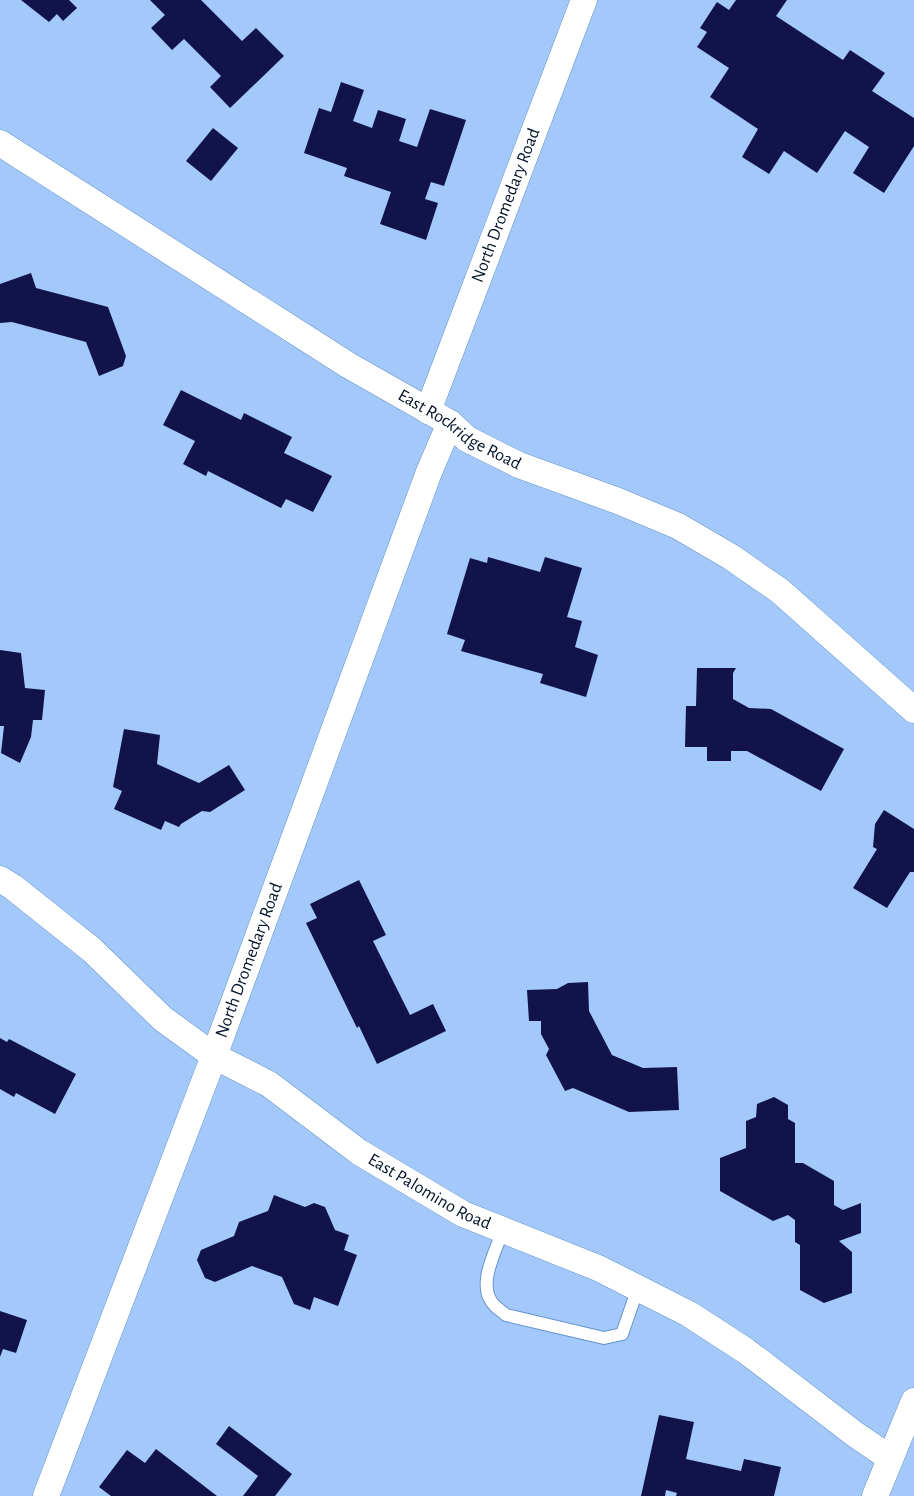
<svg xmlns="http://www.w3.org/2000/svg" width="914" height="1496" viewBox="0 0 914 1496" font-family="'Alegreya Sans',sans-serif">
<rect width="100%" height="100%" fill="#a3c9fb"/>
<g fill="#13134c">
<polygon points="21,0 69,0 77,8 63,21 57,14 49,22"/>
<polygon points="150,0 201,0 242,41 256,28 284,56 230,108 210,87 221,76 184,39 172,50 151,28 165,15"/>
<polygon points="736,0 787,0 776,16 843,60 850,50 885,73 872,91 914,118 914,146 884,193 853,173 869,147 845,131 817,173 784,151 769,174 742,157 758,129 710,97 729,68 697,47 707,32 700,28 717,2 729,10"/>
<polygon points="341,82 364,90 353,121 372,128 378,110 406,119 399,141 417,147 430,109 466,120 444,186 431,182 425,199 438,203 426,240 380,224 391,192 344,176 347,168 304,153 319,108 331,112"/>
<polygon points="213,128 238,148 211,181 186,161"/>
<polygon points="31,273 36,288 108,307 126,356 123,366 99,376 86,342 12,322 0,323 0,284"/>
<polygon points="181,390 241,420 244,413 292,437 284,453 332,476 313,512 286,499 281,508 208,471 206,476 183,464 195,441 163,425"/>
<polygon points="488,557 540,572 545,557 582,568 567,617 582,621 575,647 598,655 586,697 540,683 543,674 461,651 465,640 447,634 470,558 487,563"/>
<polygon points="0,650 21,653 25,688 45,690 42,720 33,720 31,737 20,763 1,753 4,726 0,726"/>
<polygon points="697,668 736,668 733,673 733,699 749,708 771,709 844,749 821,791 747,751 731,751 731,761 707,761 707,747 685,747 686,706 696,706"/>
<polygon points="124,729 160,735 157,764 199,783 229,765 245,790 210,812 202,811 181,824 179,827 165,821 161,830 114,809 122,791 113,787"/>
<polygon points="884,810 914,829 914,872 910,872 887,908 853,888 877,849 873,847 875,824"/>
<polygon points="359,880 386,935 373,941 410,1015 433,1004 446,1031 377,1064 359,1026 357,1028 306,923 317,918 310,904"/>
<polygon points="588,982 589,1011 612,1055 643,1068 677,1067 679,1110 629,1112 573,1088 565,1091 546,1055 549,1049 541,1034 541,1021 529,1021 527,990 557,989 568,983"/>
<polygon points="0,1038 7,1042 9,1039 76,1074 55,1114 16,1093 14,1097 0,1089"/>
<polygon points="774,1097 788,1105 788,1119 795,1123 795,1163 803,1163 834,1181 834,1205 843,1210 861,1203 861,1233 839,1241 852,1252 852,1293 824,1303 800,1290 800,1245 795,1242 795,1220 788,1215 773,1221 720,1191 720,1158 746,1148 746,1121 756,1117 757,1104"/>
<polygon points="274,1195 305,1207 314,1203 325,1207 335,1230 349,1235 344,1250 357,1255 338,1306 314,1297 310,1310 294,1304 282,1277 252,1266 215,1282 205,1278 197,1260 201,1250 234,1236 239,1222 268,1211"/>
<polygon points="0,1311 27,1320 16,1353 3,1349 0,1357"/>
<polygon points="659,1415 694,1422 686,1459 741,1471 744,1459 781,1467 774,1496 676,1496 677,1493 666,1490 665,1496 641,1496"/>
<polygon points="229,1426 292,1474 275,1496 243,1496 258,1476 216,1444"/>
<polygon points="156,1449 217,1496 111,1496 99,1487 127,1450 145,1463"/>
</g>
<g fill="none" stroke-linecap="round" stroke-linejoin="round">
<g stroke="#6492cd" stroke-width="14">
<path id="lane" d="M503 1230C496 1251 475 1287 495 1306 498 1309 503 1312 506 1315L604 1338 622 1334 638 1288"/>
</g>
<g stroke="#6492cd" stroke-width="27">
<g id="street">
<path id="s1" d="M0 143 348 365 450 423 467 439 519 465 618 501 678 526 731 557 780 591 914 710"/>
<path id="s2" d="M428 411 584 0"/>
<path id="s3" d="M0 879 13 887 92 950 163 1019 214 1056 269 1084 359 1152 463 1214 598 1268 689 1314 746 1351 856 1435 890 1458"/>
<path id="s4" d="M46 1496 214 1056 429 472 450 423"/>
<polyline points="875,1496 914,1401"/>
</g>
</g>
<use href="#lane" stroke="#fff" stroke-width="12"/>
<use href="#street" stroke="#fff" stroke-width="26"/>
</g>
<g text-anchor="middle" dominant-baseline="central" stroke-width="6" stroke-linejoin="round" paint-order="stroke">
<g font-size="18" fill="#031329" stroke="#b9d5fb">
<text stroke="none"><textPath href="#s2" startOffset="220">North Dromedary Road</textPath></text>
<text stroke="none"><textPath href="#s1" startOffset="542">East Rockridge Road</textPath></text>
<text stroke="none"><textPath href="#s4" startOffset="573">North Dromedary Road</textPath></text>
<text stroke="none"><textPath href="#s3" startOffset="534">East Palomino Road</textPath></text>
</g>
</g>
</svg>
